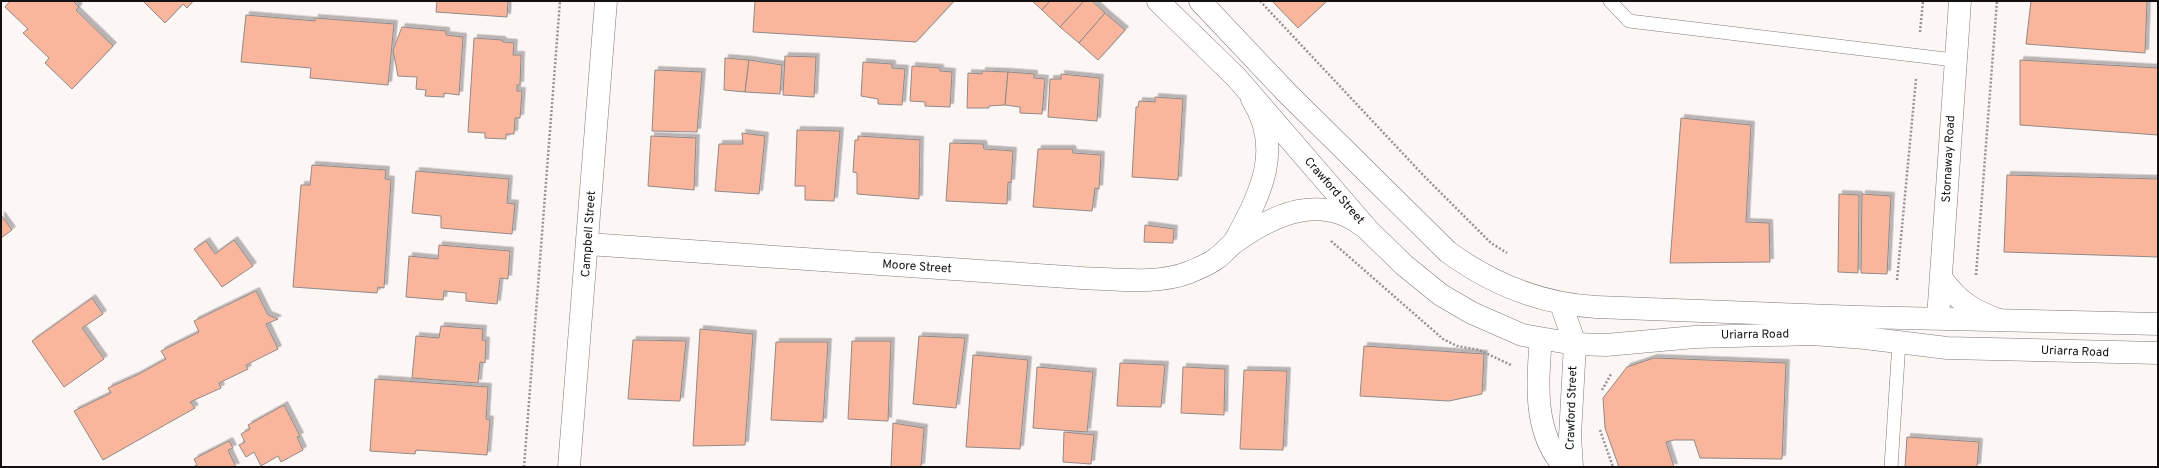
<svg xmlns="http://www.w3.org/2000/svg" width="2159" height="468" viewBox="0 0 2159 468" font-family="Overpass,sans-serif">
<defs>
<filter id="shadow"><feDropShadow dx="3.5" dy="-3.5" stdDeviation="0" flood-color="#0004"/></filter>
</defs>
<rect width="100%" height="100%" fill="#fcf6f4"/>
<g fill="#fab69c" stroke="#908a88" filter="url(#shadow)">
<polygon points="10,1 73,1 79,7 76,10 113,46 72,89 45,63 49,58 23,33 28,29 5,7"/>
<polygon points="143,1 193,1 187,8 183,4 165,23"/>
<polygon points="437,1 508,1 507,17 436,12"/>
<polygon points="755,1 954,1 916,42 753,32"/>
<polygon points="1032,1 1050,1 1042,10"/>
<polygon points="1050,1 1084,1 1060,27 1042,10"/>
<polygon points="1084,1 1092,1 1105,13 1079,43 1060,27"/>
<polygon points="1272,1 1327,1 1298,28"/>
<polygon points="2031,1 2147,1 2145,53 2026,44"/>
<polygon points="1105,13 1125,30 1098,60 1079,43"/>
<polygon points="246,15 315,21 315,18 394,24 388,85 310,78 311,68 241,62"/>
<polygon points="402,27 446,31 446,35 463,37 459,95 444,93 444,97 425,96 426,90 416,89 417,77 398,76 393,50"/>
<polygon points="474,38 502,40 503,42 514,43 513,55 521,55 520,85 517,85 517,91 522,91 520,118 515,118 514,134 506,134 506,139 485,138 485,133 468,132"/>
<polygon points="785,56 816,57 814,97 783,95"/>
<polygon points="725,58 749,60 745,92 724,90"/>
<polygon points="749,60 782,65 780,94 745,92"/>
<polygon points="2020,60 2158,68 2158,135 2020,125"/>
<polygon points="863,62 892,64 892,68 905,69 902,105 878,104 878,99 861,96"/>
<polygon points="912,66 940,68 940,71 952,72 950,107 925,106 925,102 910,101"/>
<polygon points="655,70 702,72 697,132 652,131"/>
<polygon points="982,71 1008,72 1005,105 989,106 989,108 967,108 968,73 982,74"/>
<polygon points="1008,72 1034,74 1034,78 1045,79 1042,114 1020,113 1020,107 1005,105"/>
<polygon points="1061,74 1100,78 1097,121 1048,117 1050,79 1061,79"/>
<polygon points="1155,97 1183,99 1178,180 1132,177 1136,107 1138,107 1139,101 1155,102"/>
<polygon points="1681,118 1751,125 1746,222 1769,223 1770,262 1670,263"/>
<polygon points="797,130 840,131 834,201 805,200 805,186 795,186"/>
<polygon points="742,133 765,136 759,194 715,191 719,144 743,144"/>
<polygon points="651,136 696,138 694,190 648,186"/>
<polygon points="858,136 920,140 919,199 857,194 857,173 853,172 855,140 858,140"/>
<polygon points="950,143 983,144 984,149 1013,151 1011,183 1008,182 1007,204 946,201"/>
<polygon points="1038,149 1072,149 1073,153 1101,155 1099,189 1095,188 1092,211 1033,207"/>
<polygon points="312,165 386,170 385,179 391,180 384,288 378,287 377,293 293,287 301,185 310,185"/>
<polygon points="416,171 509,179 507,203 515,204 512,234 441,228 441,216 412,213"/>
<polygon points="2007,175 2158,179 2158,257 2004,252"/>
<polygon points="1839,194 1859,195 1858,273 1838,272"/>
<polygon points="1862,194 1891,196 1887,274 1861,273"/>
<polygon points="1,215 12,230 1,238"/>
<polygon points="1145,225 1174,229 1173,243 1144,242"/>
<polygon points="234,240 253,266 222,287 194,249 206,241 215,254"/>
<polygon points="439,245 510,251 508,279 500,278 497,304 466,301 466,293 444,291 443,300 406,297 409,256 438,259"/>
<polygon points="256,291 268,315 278,319 266,324 278,349 246,365 248,369 219,383 221,388 190,402 195,408 103,460 74,411 111,393 108,388 137,375 166,359 161,351 199,332 194,321"/>
<polygon points="92,298 103,314 82,328 104,359 64,387 32,341"/>
<polygon points="441,326 483,329 482,340 486,341 485,363 480,362 478,383 412,378 416,336 439,338"/>
<polygon points="700,329 753,334 745,445 693,446"/>
<polygon points="919,336 965,338 956,408 913,404"/>
<polygon points="633,340 686,341 680,401 628,399"/>
<polygon points="852,341 891,341 888,421 848,419"/>
<polygon points="776,342 828,342 823,422 771,420"/>
<polygon points="1364,346 1484,354 1482,394 1449,401 1360,396"/>
<polygon points="973,355 1028,360 1020,449 966,447"/>
<polygon points="1654,358 1786,363 1782,459 1700,458 1694,440 1674,440 1666,442 1674,467 1619,467 1605,428 1603,398 1627,367"/>
<polygon points="1120,363 1165,365 1161,407 1117,406"/>
<polygon points="1037,367 1093,372 1087,432 1033,428"/>
<polygon points="1183,367 1225,369 1224,415 1181,413"/>
<polygon points="1244,370 1287,371 1283,450 1240,449"/>
<polygon points="375,379 488,387 486,419 490,420 487,455 416,450 415,454 370,451"/>
<polygon points="284,405 300,436 297,437 303,450 281,462 278,456 261,466 254,452 246,457 239,445 245,442 241,434 250,429 248,425"/>
<polygon points="893,423 924,428 921,467 891,467"/>
<polygon points="1064,432 1094,435 1091,464 1063,462"/>
<polygon points="1907,437 1979,442 1977,467 1905,467"/>
<polygon points="229,441 233,448 228,450 236,467 193,467 197,465 194,459"/>
</g>
<g fill="none" stroke-linecap="round" stroke-linejoin="round">
<g stroke="#807b79" stroke-width="14">
<g id="service">
<polyline points="1610,1 1629,21 1954,60"/>
<polyline points="1891,467 1899,342"/>
</g>
</g>
<g stroke="#807b79" stroke-width="23">
<g id="minor">
<path d="M1235 241C1260 194 1284 150 1252 99"/>
<path d="M588 244 1082 278C1117 279 1157 285 1190 272 1199 268 1210 264 1217 258 1224 253 1229 246 1235 242 1274 214 1321 193 1363 226"/>
</g>
</g>
<g stroke="#807b79" stroke-width="23">
<g id="tertiary">
<path d="M1942 279C1959 302 1972 310 1999 320"/>
<polyline points="1938,318 1960,1"/>
<path d="M1541 339C1537 381 1533 434 1565 467"/>
<polyline points="569,467 606,1"/>
<polyline points="1572,467 1570,436 1575,344"/>
</g>
</g>
<g stroke="#807b79" stroke-width="23">
<g id="secondary">
<polyline points="1158,1 1236,77 1369,231 1404,265 1441,295 1472,313 1522,335 1575,344 1606,345 1695,337 1812,334 1865,338 1947,348 2158,353"/>
<path d="M1200 1 1287 93 1448 252C1492 284 1542 304 1596 307L1858 317 2158 324"/>
<polyline points="1561,304 1575,344"/>
</g>
</g>
<g stroke="#979392" stroke-width="2.5" stroke-dasharray="2 2" stroke-linecap="butt">
<polyline points="1260,1 1424,176 1491,243 1507,253"/>
<polyline points="1920,32 1923,1"/>
<polyline points="1331,241 1443,339 1457,346 1479,350 1511,365"/>
<polyline points="1976,275 1997,1"/>
<polyline points="1897,280 1916,79"/>
<polyline points="1602,390 1611,374"/>
<polyline points="1600,430 1613,467"/>
<polyline points="524,467 560,1"/>
</g>
<use href="#service" stroke="#fff" stroke-width="13"/>
<use href="#minor" stroke="#fff" stroke-width="22"/>
<use href="#tertiary" stroke="#fff" stroke-width="22"/>
<use href="#secondary" stroke="#fff" stroke-width="22"/>
</g>
<g text-anchor="middle" dominant-baseline="central" stroke-width="4" stroke-linejoin="round" paint-order="stroke">
<g font-size="12" fill="#131111" stroke="#fff">
<text transform="translate(1949 159) rotate(-87)">Stornaway Road</text>
<text transform="translate(1334 191) rotate(49)">Crawford Street</text>
<text transform="translate(589 234) rotate(-86)">Campbell Street</text>
<text transform="translate(917 267) rotate(4)">Moore Street</text>
<text transform="translate(1755 335) rotate(-1)">Uriarra Road</text>
<text transform="translate(2075 352) rotate(2)">Uriarra Road</text>
<text transform="translate(1572 408) rotate(-88)">Crawford Street</text>
</g>
</g>
<rect width="2159" height="468" fill="none" stroke="#131111" stroke-width="4"/>
</svg>
